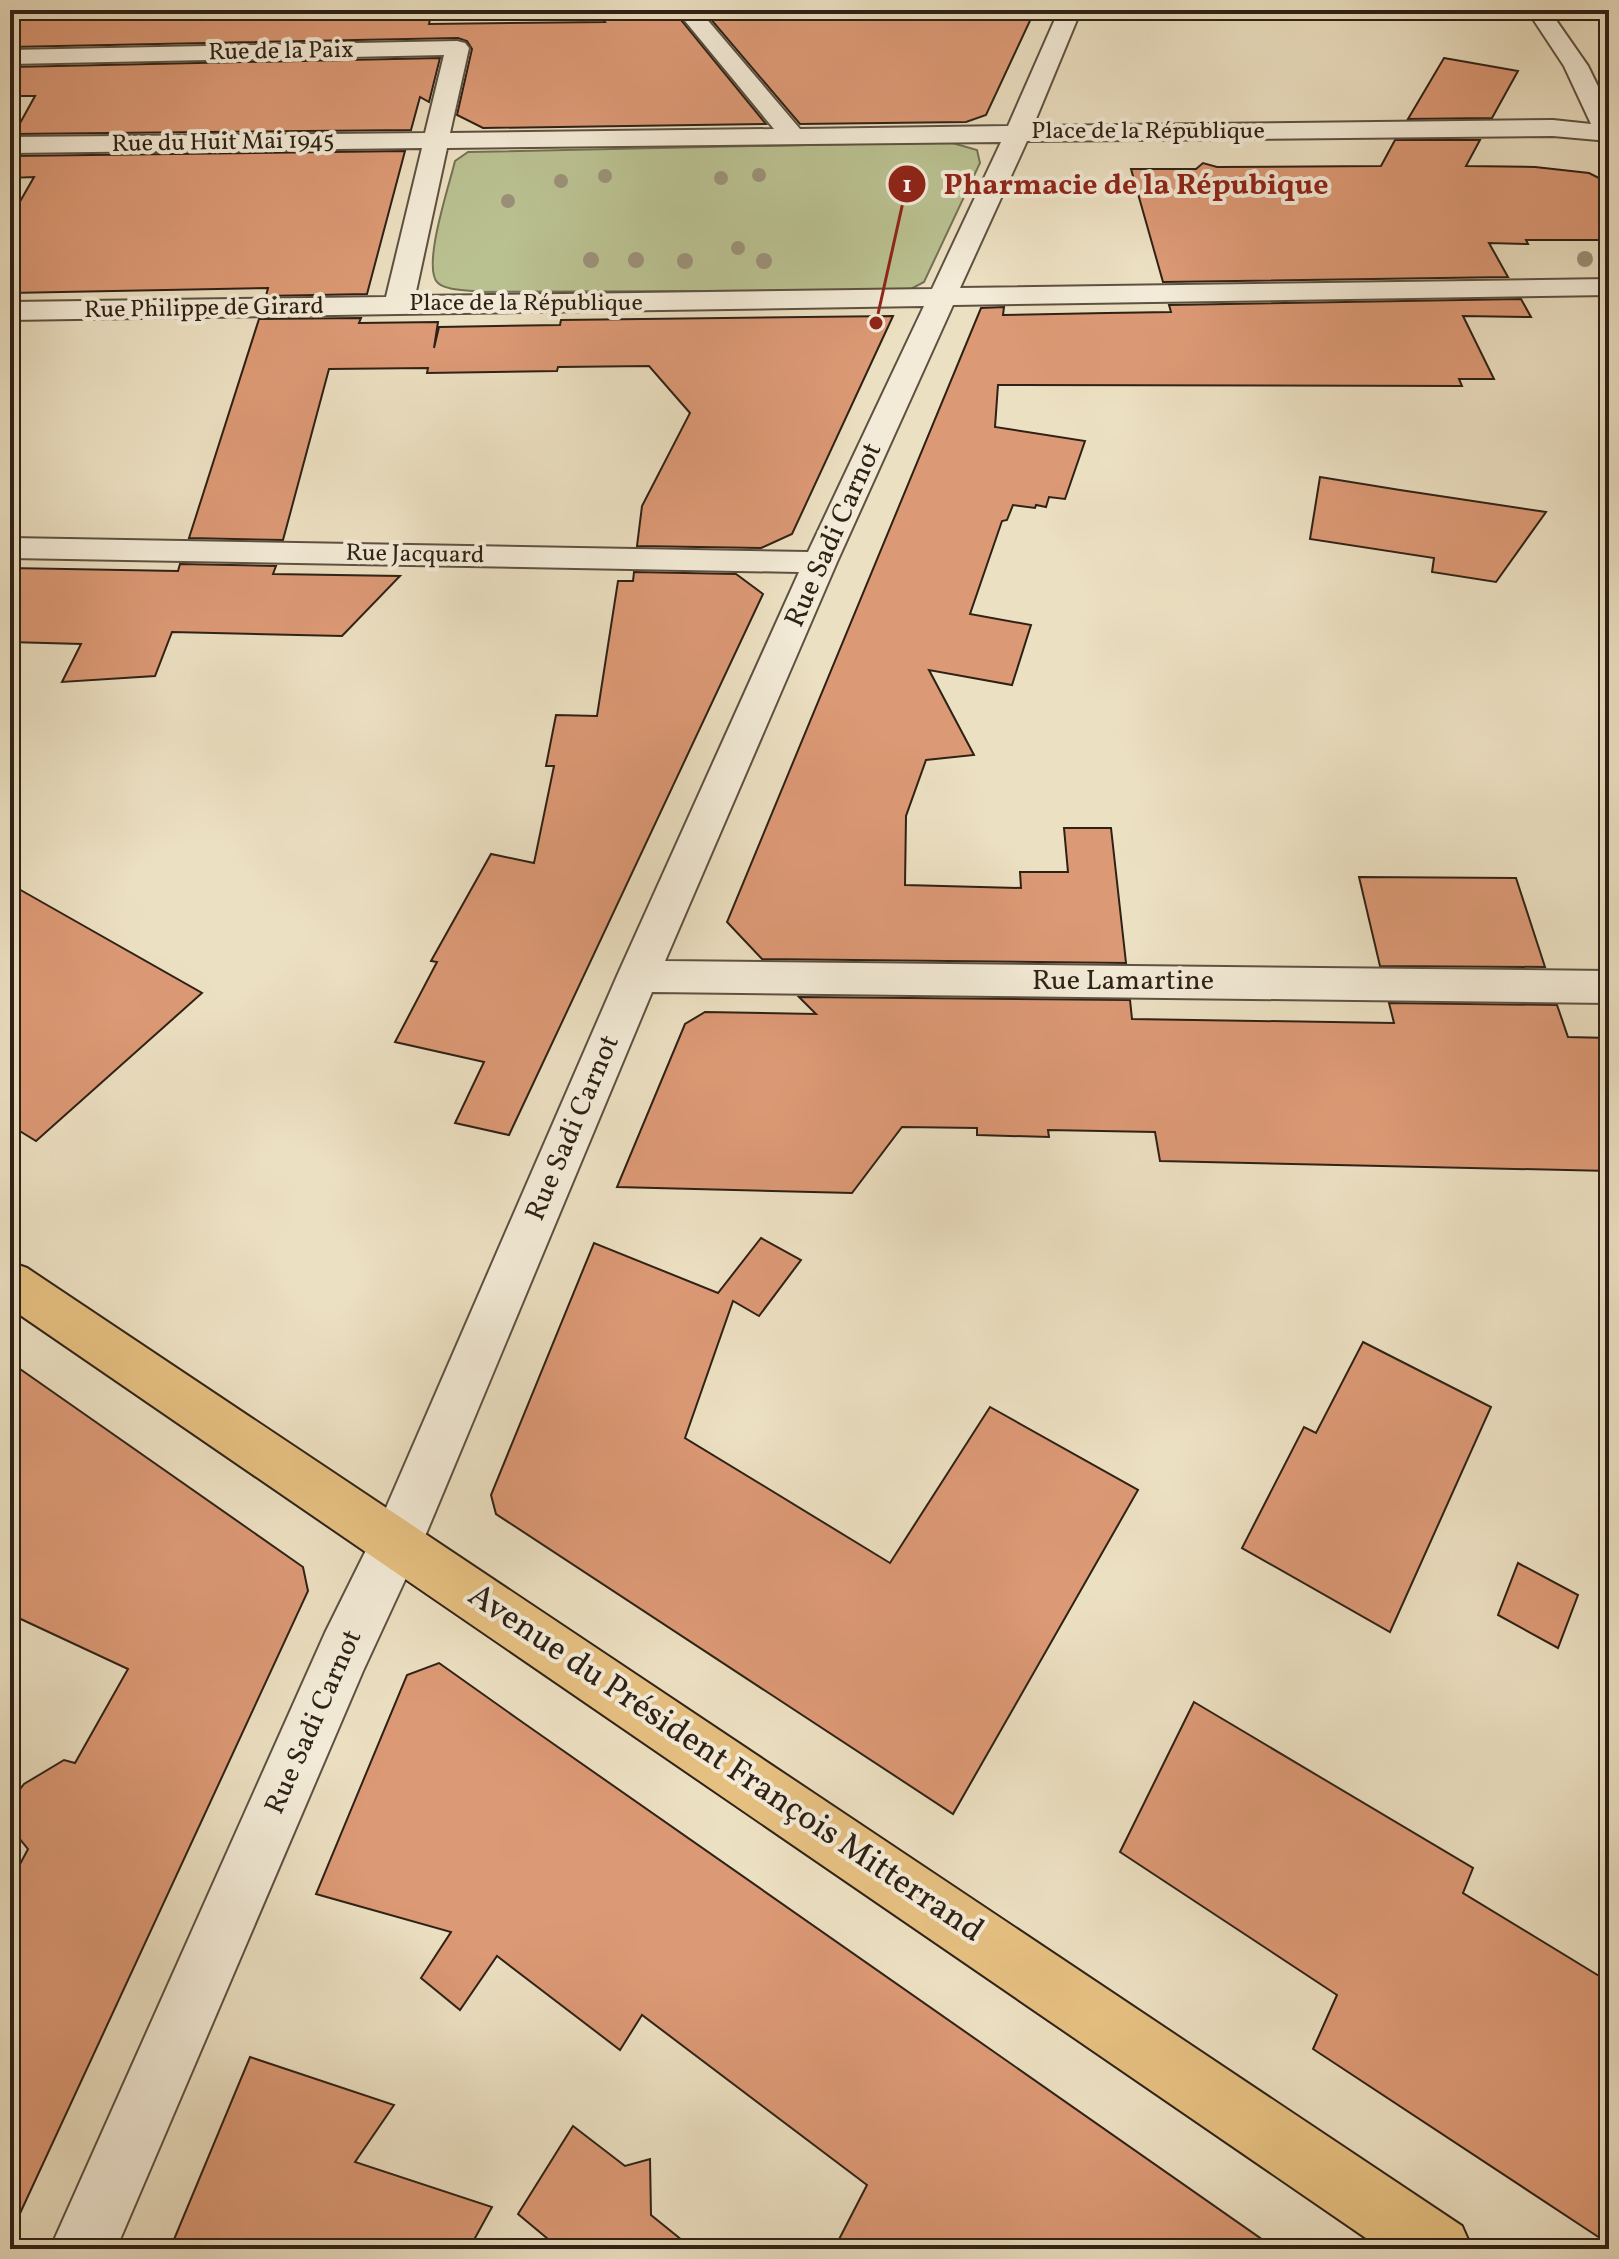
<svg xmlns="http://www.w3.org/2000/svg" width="1619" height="2259" viewBox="0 0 1619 2259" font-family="Vollkorn,serif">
<rect width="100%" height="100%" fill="#ece0c2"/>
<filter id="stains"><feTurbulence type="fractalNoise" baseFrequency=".0025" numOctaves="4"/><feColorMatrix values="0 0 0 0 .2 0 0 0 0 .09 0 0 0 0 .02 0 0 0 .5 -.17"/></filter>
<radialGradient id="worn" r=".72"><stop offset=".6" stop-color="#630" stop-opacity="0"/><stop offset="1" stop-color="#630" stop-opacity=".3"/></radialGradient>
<path fill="#bac191" stroke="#747154" stroke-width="2" d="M949 142 977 150 980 163 924 282 909 290 481 292C469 290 447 291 438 283 421 268 450 183 455 161L468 152Z"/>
<g fill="#dc9975" stroke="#2e2116" stroke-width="2">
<polygon points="10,10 432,10 429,24 605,22 596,10 673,10 766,124 483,128 457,115 472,49 467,41 458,38 10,47"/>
<polygon points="703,10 1035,10 986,115 966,122 800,124"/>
<polygon points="440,58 429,102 420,97 411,130 14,134 35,96 10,96 10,67"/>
<polygon points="1444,58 1518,71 1492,118 1408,119"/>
<polygon points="1395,140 1480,140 1466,166 1535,167 1589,173 1609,183 1609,240 1526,240 1528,244 1489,243 1508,277 1163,282 1131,169 1196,169 1203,163 1217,167 1381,166"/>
<polygon points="405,151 367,294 266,296 268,288 10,293 10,219 34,177 10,178 10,156"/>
<polygon points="1521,299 1531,317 1463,316 1494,379 1459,379 1462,386 998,385 995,427 1085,441 1065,499 1049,497 1046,507 1036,505 1035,508 1013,505 1007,520 1002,521 970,614 1031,625 1012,685 929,670 974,755 926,760 906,816 905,885 1021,888 1020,872 1068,872 1064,828 1111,828 1126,963 762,959 727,922 981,308 1004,307 1003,315 1107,313 1171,312 1169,305"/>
<polygon points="893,316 792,534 761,548 637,546 642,506 690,413 649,366 558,367 557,371 427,373 428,368 329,369 283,540 189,538 259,319 361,318 359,323 438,322 434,348 439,327 560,325 561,320"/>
<polygon points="1320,477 1400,490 1546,512 1496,582 1432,572 1434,558 1310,539"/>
<polygon points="180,564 276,566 273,574 400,576 342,636 172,632 155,676 62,682 81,644 10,642 10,568 178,571"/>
<polygon points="634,572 736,574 763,594 509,1135 455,1123 484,1062 395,1042 437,962 431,961 491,854 534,863 554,766 546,766 556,715 597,716 618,581 633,581"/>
<polygon points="1359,877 1516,878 1545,967 1380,966"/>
<polygon points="10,884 202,993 36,1141 10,1125"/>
<polygon points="799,997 1130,1000 1132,1019 1394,1023 1389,1003 1557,1005 1568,1037 1609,1038 1609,1171 1160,1161 1155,1132 1048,1130 1049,1137 977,1135 977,1128 902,1127 852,1193 617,1187 685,1024 705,1012 816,1014"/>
<polygon points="761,1238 801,1260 759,1316 733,1301 685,1438 890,1563 990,1407 1138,1490 953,1814 496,1514 491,1495 594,1243 718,1293"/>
<polygon points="1363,1342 1491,1407 1390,1632 1242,1548 1304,1427 1316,1433"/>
<polygon points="10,1362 303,1567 308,1591 10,2235 10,1883 28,1849 10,1827 10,1809 14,1797 24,1784 64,1760 75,1763 128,1669 10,1614"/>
<polygon points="1518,1563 1578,1595 1558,1648 1498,1615"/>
<polygon points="439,1663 525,1724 1276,2249 834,2249 867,2185 642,2015 620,2050 497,1956 460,2010 421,1978 451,1932 316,1894 407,1675"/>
<polygon points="1194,1702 1473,1868 1463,1893 1609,1982 1609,2244 1313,2049 1337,1995 1120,1852"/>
<polygon points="250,2057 394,2105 355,2162 492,2207 469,2249 170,2249"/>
<polygon points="573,2126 625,2166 650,2159 651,2215 693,2249 560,2249 518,2214"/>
</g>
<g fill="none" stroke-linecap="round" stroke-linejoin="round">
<g stroke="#5e5141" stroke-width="4">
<path id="minor" d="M676 10H699L800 129 1008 126 1059 10H1081L1033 126 1553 120 1591 124 1564 66 1527 10H1549L1588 66 1609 109V141L1553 136 1027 141 960 288 1609 279V295L953 305 837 562 665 961 1609 971V1003L652 992 423 1541 363 1671 116 2249H50L325 1633 379 1524 617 976 799 572 10 558V538L808 552 924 306 10 320V302L386 297 422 148 10 153V137L425 133 444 55 10 64V50L457 41 465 43 469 48 450 133 774 129ZM1001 142 932 289 415 296 447 148Z"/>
</g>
<g stroke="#2e2116" stroke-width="4">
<polygon id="primary" points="10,1262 27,1268 1462,2226 1472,2249 1382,2249 10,1308"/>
</g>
<use href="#minor" fill="#f3ebd7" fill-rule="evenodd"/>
<use href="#primary" fill="#e6c081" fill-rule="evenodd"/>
</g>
<g fill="#9b9178">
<circle cx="759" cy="175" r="7"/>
<circle cx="605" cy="176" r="7"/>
<circle cx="721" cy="178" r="7"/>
<circle cx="561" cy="181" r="7"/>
<circle cx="508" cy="201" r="7"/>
<circle cx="738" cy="248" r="7"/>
<circle cx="1585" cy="259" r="8"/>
<circle cx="591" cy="260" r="8"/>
<circle cx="636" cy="260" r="8"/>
<circle cx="685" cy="261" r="8"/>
<circle cx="764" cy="261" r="8"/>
</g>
<g text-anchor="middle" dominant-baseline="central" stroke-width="8" stroke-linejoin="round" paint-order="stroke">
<g font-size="24" fill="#2e2116" stroke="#f3ebd7">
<text transform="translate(281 52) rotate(-1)">Rue de la Paix</text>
<text x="1148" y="132">Place de la République</text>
<text transform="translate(223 143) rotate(-1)">Rue du Huit Mai 1945</text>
<text x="526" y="304">Place de la République</text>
<text transform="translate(204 309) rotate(-1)">Rue Philippe de Girard</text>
<text transform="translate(415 555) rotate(1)">Rue Jacquard</text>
</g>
<g font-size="28" fill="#2e2116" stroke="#f3ebd7">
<text transform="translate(834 535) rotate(-66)">Rue Sadi Carnot</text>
<text x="1123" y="981">Rue Lamartine</text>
<text transform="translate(573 1128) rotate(-67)">Rue Sadi Carnot</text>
<text transform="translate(314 1722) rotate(-66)">Rue Sadi Carnot</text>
</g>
<g font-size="34" fill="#2e2116" stroke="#f3ebd7">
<text transform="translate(725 1764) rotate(34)">Avenue du Président François Mitterrand</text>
</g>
</g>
<path fill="none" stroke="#8f2418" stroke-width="3" d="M876 323L907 184"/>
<g fill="#8f2418" stroke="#f3ebd7" stroke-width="3">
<circle cx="876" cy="323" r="8"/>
<circle cx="907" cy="184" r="20"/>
</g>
<g font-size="24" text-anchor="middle" font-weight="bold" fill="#fff">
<text x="907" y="192">1</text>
</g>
<g font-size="30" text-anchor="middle" font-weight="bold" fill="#8f2418" stroke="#f3ebd7" stroke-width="8" stroke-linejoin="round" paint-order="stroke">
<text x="1136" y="194">Pharmacie de la Répubique</text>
</g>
<rect width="1619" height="2259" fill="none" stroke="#ece0c2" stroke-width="40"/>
<rect x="12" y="12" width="1595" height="2235" fill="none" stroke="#2e2116" stroke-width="4"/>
<rect x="20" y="20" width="1579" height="2219" fill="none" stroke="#2e2116" stroke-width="2"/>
<rect width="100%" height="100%" filter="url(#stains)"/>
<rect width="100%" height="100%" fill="url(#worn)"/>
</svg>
